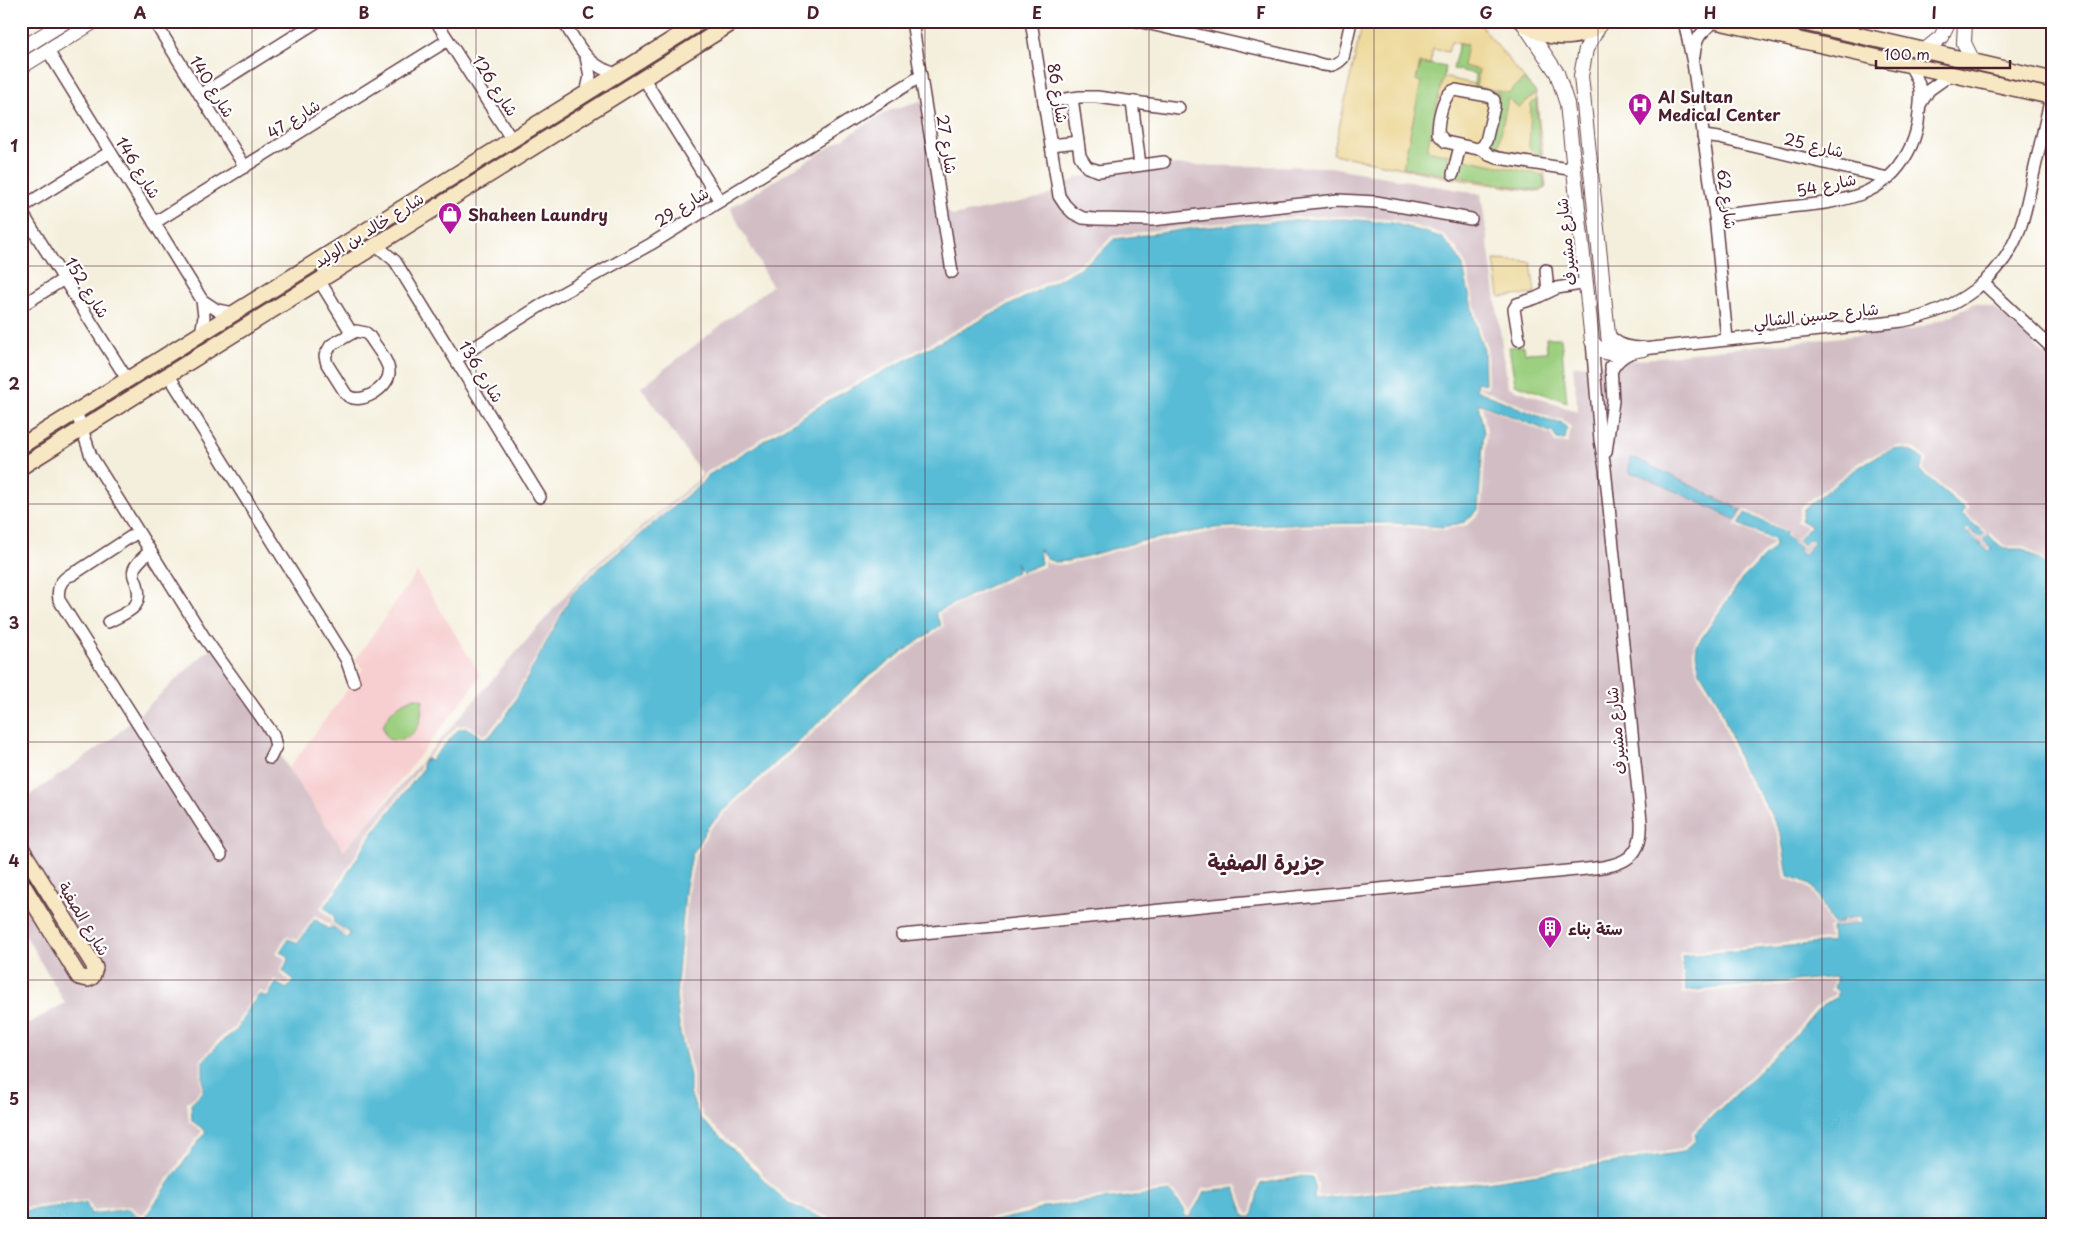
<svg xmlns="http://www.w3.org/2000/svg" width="2074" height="1246" viewBox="0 0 2074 1246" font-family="'Playpen Sans','Playpen Sans Arabic',sans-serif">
<rect width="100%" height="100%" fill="#fff"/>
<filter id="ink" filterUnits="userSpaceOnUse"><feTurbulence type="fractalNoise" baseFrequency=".02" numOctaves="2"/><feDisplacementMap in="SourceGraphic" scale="10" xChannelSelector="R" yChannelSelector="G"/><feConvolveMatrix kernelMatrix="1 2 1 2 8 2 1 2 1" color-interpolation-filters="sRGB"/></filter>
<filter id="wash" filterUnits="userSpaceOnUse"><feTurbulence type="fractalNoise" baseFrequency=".0096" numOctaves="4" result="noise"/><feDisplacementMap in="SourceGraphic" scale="20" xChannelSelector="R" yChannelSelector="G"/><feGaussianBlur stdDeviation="1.12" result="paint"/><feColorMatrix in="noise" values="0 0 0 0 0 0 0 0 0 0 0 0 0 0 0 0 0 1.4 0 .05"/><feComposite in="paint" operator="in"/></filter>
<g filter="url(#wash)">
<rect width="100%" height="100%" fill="#f4efdc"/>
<polygon fill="#f7cfd0" points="417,572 481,676 344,854 288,769 363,669 355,660"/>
<polygon fill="#d2bdc5" points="923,100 935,195 952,216 1044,197 1079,177 1167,165 1330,167 1481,194 1508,387 1578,412 1573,366 1638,360 1716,350 1912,330 1951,316 1975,303 1995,308 2053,362 2053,567 2024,546 2006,546 1990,533 1981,540 1990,548 1988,550 1967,532 1969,530 1979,539 1986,532 1965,513 1969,508 1923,470 1927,459 1915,449 1898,446 1867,457 1801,507 1797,522 1807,527 1796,540 1803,547 1811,541 1812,543 1802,553 1800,550 1801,548 1787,536 1789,532 1744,509 1735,525 1772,542 1772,544 1740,577 1694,644 1693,653 1697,673 1716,704 1739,768 1763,806 1778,835 1785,878 1799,883 1812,890 1831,925 1842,924 1844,920 1856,919 1857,923 1828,927 1829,939 1679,953 1683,994 1834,980 1830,990 1835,992 1835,994 1815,1008 1792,1035 1692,1132 1693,1139 1682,1149 1485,1179 1317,1197 1318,1184 1314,1174 1299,1173 1258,1181 1250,1214 1247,1214 1237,1185 1203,1189 1188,1214 1188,1209 1171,1189 1042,1204 1029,1210 993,1218 966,1219 916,1217 857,1222 830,1218 792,1202 770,1183 757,1167 703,1116 693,1093 693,1075 683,1033 679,996 688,892 695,857 709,830 736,802 772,771 869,680 944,626 939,614 1018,575 1044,567 1044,559 1047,563 1055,565 1069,564 1138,545 1216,531 1285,527 1392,526 1444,530 1467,525 1481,512 1487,431 1482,406 1551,435 1555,443 1568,443 1571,427 1562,419 1554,419 1479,388 1480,386 1488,388 1487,349 1480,330 1466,265 1457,249 1443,234 1394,220 1346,216 1295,217 1196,225 1112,236 1096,253 1071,269 830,396 704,474 700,481 595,568 572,592 508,708 488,733 483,735 468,725 457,726 429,756 420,764 420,768 369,833 334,890 320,908 332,919 330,922 346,933 345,935 315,915 297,940 286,936 276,953 285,959 280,973 289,980 286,985 274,979 266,994 259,990 245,1009 234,1028 219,1039 201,1060 201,1091 187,1103 189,1122 202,1131 142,1216 130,1206 93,1210 87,1200 21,1208 21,1028 65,1003 21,928 21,801 113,738 218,641 289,770 344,851 570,590 594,566 698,480 702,474 641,387 772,286 730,208 890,110"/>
<g fill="#9ccf7f" stroke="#737755">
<polygon points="1526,21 1597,21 1571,34"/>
<polygon points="1459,44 1467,45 1524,79 1536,93 1519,108 1508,98 1497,155 1486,152 1473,89 1476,74 1453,69"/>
<polygon points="1421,63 1446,67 1427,150 1450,155 1446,176 1403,167 1421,82 1416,80"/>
<polygon points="1537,98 1541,162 1502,155 1503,150 1536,157 1529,147 1531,103"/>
<polygon points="1459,158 1543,175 1545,187 1539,191 1453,176"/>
<polygon points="1546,338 1561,338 1567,402 1515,384 1509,347 1524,346 1525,353 1547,352"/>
<path d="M417 698 423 700C421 707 422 717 419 724 414 736 399 745 387 738L383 727C387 713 402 699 417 698Z"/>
</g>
<g fill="#eeda9e" stroke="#9c7c64" fill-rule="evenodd">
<path d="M1363 21H1477L1536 93 1546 187 1540 192 1450 178 1333 154ZM1451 42 1467 45 1463 66 1479 70 1476 87 1509 93 1524 79 1536 93 1519 108 1508 98 1497 154 1487 151 1499 94 1474 89V84L1443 77 1427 150 1449 155 1446 175 1403 167 1421 82 1416 80 1420 63 1430 64 1433 49 1448 52ZM1536 99 1541 162 1502 154 1503 150 1537 157 1529 147 1531 104ZM1460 158 1543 175 1545 187 1539 191 1454 176Z"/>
<polygon points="1494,260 1531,262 1535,294 1501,297 1499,296"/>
</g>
<g fill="#58bcd6" stroke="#516e80">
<path d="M1346 219 1393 223 1441 237 1454 251 1463 266 1477 331 1484 350 1485 384 1477 382 1476 390 1553 422H1561L1567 428 1565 440 1557 439 1553 433 1478 403 1484 432 1478 510 1465 522 1443 527 1393 523 1285 524 1215 528 1138 542 1069 561 1055 562 1049 560 1039 549 1041 564 1021 572 1016 562 1017 572 935 613 941 625 867 677 770 768 734 800 707 828 692 855 685 892 676 996 680 1033 690 1075V1093L700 1118 754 1169 768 1185 790 1204 829 1221 857 1225 916 1220 994 1221 1030 1213 1043 1207 1170 1192 1185 1210 1184 1217H1189L1205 1192 1235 1188 1245 1217H1252L1260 1184 1299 1176 1312 1177 1315 1185 1314 1200 1486 1182 1683 1152 1696 1140 1695 1133 1794 1037 1817 1010 1838 996V991L1834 988 1837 977 1686 991 1682 956 1832 942 1831 928 1861 923 1859 917 1842 919 1841 923 1833 924 1814 888 1801 880 1788 876 1781 835 1766 805 1742 767 1719 703 1700 672 1696 653 1697 645 1742 579 1775 546 1774 540 1739 524 1745 513 1787 533 1785 536 1800 548 1799 551 1803 555 1814 543 1810 539 1803 545 1798 540 1811 526 1801 521 1804 509C1825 493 1874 450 1899 449 1909 449 1916 454 1924 460L1920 471 1965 509 1961 513 1984 533 1979 537 1968 528 1965 531 1989 552 1992 549 1983 540 1988 535 2004 549H2023L2050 567 2053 575 2047 583 2053 588V607L2042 595 2039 598 2053 613V1225H21V1211L86 1203 91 1214 129 1209 143 1220 206 1131 192 1121 191 1104 203 1092V1061L222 1041 237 1030 247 1010 260 994 267 998 276 983 287 989 293 979 283 971 289 957 280 952 288 939 298 943 315 919 328 929 331 927 347 938 350 933 333 922 335 918 324 907 336 892 372 834 423 769 422 763 426 759 431 760 459 729 467 728 483 738 490 736 510 710 573 593 597 570 702 483 707 476 831 399 1073 272 1098 255 1114 239 1196 228 1295 220Z"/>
<polygon points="1630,458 1637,459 1741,510 1736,520 1639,474 1631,474 1629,471"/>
</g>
</g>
<g filter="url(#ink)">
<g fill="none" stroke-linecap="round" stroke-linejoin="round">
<g stroke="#643e46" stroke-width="14">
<g id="minor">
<polyline points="154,21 245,167"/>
<polyline points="436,21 512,140"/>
<path d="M563 21C579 46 586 66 617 74"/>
<polyline points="912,21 952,272"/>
<polyline points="1031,21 1059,196 1065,205 1073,213 1083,218 1095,219 1152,220 1338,200 1376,202 1471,219"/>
<path d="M1137 21 1311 61C1323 66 1333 69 1343 58L1351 21"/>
<polyline points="1684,21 1693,63 1715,216 1727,339"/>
<polyline points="48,51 202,300 217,310 234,313"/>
<path d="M1694 56C1696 36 1700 34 1715 21"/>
<polyline points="586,57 590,76 586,94"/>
<polyline points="644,79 720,201"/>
<path d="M1455 90 1488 96 1494 100V107L1486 141 1483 146 1478 149 1446 142 1438 134C1438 121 1442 94 1455 90Z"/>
<polyline points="200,95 318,21"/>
<polyline points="1072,98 1080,156 1087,167 1099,171 1164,162"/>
<polyline points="1044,102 1080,97 1097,97 1179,108"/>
<polyline points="1132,102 1140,165"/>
<polyline points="1921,103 1929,90 1950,75"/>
<polyline points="1703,136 1719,138 1888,178"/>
<polyline points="1051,145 1078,142"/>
<polyline points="1481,148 1489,155 1498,158 1575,170"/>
<polyline points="1453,174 1460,146"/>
<polyline points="21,208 110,152"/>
<polyline points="21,211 127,379"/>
<path d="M1715 216C1740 213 1765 210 1790 207 1837 202 1884 199 1908 152 1913 143 1916 134 1918 123 1920 98 1925 89 1910 66"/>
<polyline points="154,223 448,40"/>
<polyline points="376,245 395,261 540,497"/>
<polyline points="1546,270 1548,292"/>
<polyline points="319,280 351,332"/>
<polyline points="1983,283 2053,349"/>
<polyline points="21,306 64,279"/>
<path d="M356 331 366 333 370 337C376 347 388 360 389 371 391 387 358 408 346 394L327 364 325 356 331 345Z"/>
<polyline points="201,333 204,317 202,300"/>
<path d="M1608 333C1615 344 1626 347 1639 348"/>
<polyline points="1519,340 1514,309 1517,304 1536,298 1557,288 1587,283"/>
<polyline points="456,359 548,301 651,244 921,76"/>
<path d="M1611 372C1618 357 1628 353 1643 349L1903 321C1954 311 2002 280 2020 228 2026 211 2029 193 2033 176 2039 149 2045 123 2051 97"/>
<polyline points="168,374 346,659 354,682"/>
<polyline points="76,411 91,456 204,637 273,734 276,746 270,758"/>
<polyline points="1606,452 1613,401 1611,366"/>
<path d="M77 571C64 577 56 584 59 600L221 855"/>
<polyline points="72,575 138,532"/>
<path d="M108 622C127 612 144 609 137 584 135 579 132 574 134 569 137 562 145 556 150 551"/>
<path d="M902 935 1577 870C1612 866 1644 866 1641 821L1605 468 1600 440 1592 341"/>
</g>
</g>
<g stroke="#643e46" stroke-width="16">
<g id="tertiary">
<polyline points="1965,21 1964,43 1973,61"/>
<path d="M1524 24 1557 73 1567 104 1592 341C1603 360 1625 352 1643 349"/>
<polyline points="1599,26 1586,49 1581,76 1610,353"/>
<polyline points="21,49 66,21"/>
<polyline points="1925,50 1941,37 1949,21"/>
<polyline points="21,67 95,21"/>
</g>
</g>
<g stroke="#643e46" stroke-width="18">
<g id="secondary">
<path d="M1522 21C1542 41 1583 43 1603 21"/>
<polyline points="1715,21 2053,97"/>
<polyline points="1796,21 2053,80"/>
<polyline points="21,446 702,21"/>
<polyline points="21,467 735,21"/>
<polyline points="21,848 93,964 95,968 92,977 88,979 79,977 21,882"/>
</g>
</g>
<use href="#minor" stroke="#fff" stroke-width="11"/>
<use href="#tertiary" stroke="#fff" stroke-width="14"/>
<use href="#secondary" stroke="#f7e8c3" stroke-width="15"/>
</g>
</g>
<path fill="none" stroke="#4a1f2b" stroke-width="1" stroke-opacity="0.55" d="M252 21V1225M476 21V1225M701 21V1225M925 21V1225M1149 21V1225M1374 21V1225M1598 21V1225M1822 21V1225M21 266H2053M21 504H2053M21 742H2053M21 980H2053"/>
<defs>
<g id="hospital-pin" transform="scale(1.25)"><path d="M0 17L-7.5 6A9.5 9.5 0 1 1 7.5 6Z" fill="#b5179e" stroke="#fff"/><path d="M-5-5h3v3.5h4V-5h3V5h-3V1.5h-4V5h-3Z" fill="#fff"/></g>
<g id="shop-pin" transform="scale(1.25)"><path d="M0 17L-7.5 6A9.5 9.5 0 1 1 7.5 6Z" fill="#b5179e" stroke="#fff"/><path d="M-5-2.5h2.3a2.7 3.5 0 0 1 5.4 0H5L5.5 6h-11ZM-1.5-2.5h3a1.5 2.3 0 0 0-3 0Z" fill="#fff"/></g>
<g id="building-pin" transform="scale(1.25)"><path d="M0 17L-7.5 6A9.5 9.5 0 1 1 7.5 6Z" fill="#b5179e" stroke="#fff"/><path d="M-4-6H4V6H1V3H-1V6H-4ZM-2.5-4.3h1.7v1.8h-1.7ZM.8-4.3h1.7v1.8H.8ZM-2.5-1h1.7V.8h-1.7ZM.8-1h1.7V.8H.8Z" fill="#fff"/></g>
</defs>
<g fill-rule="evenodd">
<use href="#hospital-pin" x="1640" y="105"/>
<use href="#shop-pin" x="450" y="214"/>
<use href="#building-pin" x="1550" y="928"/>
</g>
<g text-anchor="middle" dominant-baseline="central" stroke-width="4.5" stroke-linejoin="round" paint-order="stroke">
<g font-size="16" fill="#4a1f2b" stroke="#fff">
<text transform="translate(496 85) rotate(57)">شارع 126</text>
<text transform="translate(213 86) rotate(58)">شارع 140</text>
<text transform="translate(1059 93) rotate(81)">شارع 86</text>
<text transform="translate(293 118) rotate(-32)">شارع 47</text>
<text transform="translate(948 144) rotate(81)">شارع 27</text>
<text transform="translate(1814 144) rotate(13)">شارع 25</text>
<text transform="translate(139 167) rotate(58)">شارع 146</text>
<text transform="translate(1826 184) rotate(-12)">شارع 54</text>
<text transform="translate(1728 199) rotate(82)">شارع 62</text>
<text transform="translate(681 206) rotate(-32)">شارع 29</text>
<text transform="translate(368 229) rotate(-32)">شارع خالد بن الوليد</text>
<text transform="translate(1565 242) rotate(-96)">شارع مشيرف</text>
<text transform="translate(88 287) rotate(58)">شارع 152</text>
<text transform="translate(1816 314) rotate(-6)">شارع حسين الشالي</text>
<text transform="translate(482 371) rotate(58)">شارع 136</text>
<text transform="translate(1615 731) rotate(-96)">شارع مشيرف</text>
<text transform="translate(85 918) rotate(59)">شارع الصفية</text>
</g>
<g font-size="16" font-weight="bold" fill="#4a1f2b" stroke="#fff" text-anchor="start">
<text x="1658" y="96">Al Sultan<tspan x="1658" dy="18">Medical Center</tspan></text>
<text x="468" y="214">Shaheen Laundry</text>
<text x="1568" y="928">ستة بناء</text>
</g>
<g font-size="21" font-weight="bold" fill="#4a1f2b" stroke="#fff">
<text x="1266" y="861">جزيرة الصفية</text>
</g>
</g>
<rect width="2074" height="1246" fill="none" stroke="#fff" stroke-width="55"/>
<path d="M1876 60v8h134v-8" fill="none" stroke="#4a1f2b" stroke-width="2.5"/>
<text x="1884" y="60" font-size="15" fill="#4a1f2b" stroke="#ffffff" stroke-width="4" paint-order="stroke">100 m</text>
<rect x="28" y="28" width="2018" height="1190" fill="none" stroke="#4a1f2b" stroke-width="2"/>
<g font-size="16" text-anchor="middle" font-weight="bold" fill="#4a1f2b">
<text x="140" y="19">A</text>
<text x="364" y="19">B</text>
<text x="588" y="19">C</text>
<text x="813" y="19">D</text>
<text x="1037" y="19">E</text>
<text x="1261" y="19">F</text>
<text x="1486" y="19">G</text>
<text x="1710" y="19">H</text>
<text x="1934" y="19">I</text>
<text x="14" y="152">1</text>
<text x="14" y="390">2</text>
<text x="14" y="629">3</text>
<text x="14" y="867">4</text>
<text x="14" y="1105">5</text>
</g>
</svg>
